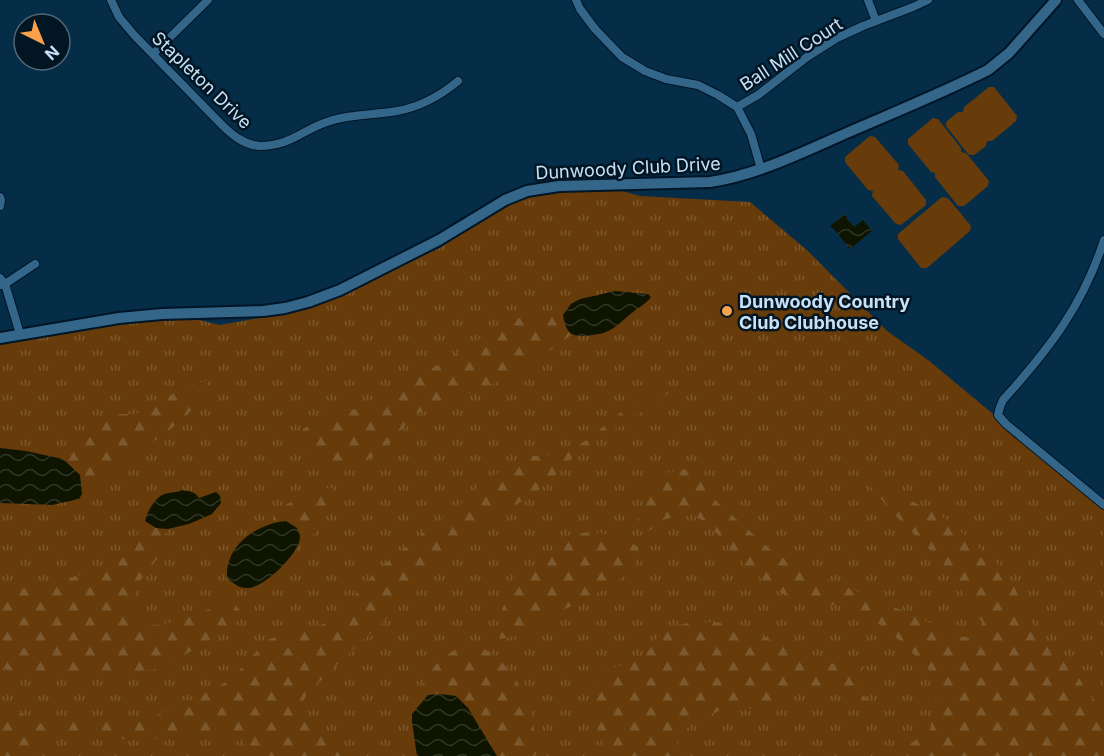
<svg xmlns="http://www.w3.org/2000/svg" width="1104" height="756" viewBox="0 0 1104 756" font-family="Inter,sans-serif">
<defs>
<pattern id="grass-tufts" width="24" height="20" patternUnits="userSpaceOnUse" patternTransform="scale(1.5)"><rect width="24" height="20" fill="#673c0a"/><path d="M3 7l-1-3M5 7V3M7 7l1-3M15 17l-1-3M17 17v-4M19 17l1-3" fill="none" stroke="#7b582e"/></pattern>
<pattern id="forest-firs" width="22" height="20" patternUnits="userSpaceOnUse" patternTransform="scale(1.5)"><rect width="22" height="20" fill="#673c0a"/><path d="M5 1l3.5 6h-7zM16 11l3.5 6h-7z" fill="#7b582e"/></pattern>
<pattern id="water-waves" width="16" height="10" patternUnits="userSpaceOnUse" patternTransform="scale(1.5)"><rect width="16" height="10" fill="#0e1400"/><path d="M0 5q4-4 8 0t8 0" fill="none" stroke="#303626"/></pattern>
</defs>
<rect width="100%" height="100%" fill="#052d47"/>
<polygon fill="url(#grass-tufts)" points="593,183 640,196 750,202 808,251 887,331 928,360 993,414 1104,510 1104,756 0,756 0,337 166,312 220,325 287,313 354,286 440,248 508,192"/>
<g fill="url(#forest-firs)">
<polygon points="552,310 563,315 565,328 571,335 518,374 415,414 380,453 342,472 318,464 298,446 303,429 330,413 371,407 400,378 428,371 511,320"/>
<path d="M207 380C204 417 140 447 114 469 105 476 97 491 88 497 87 498 81 499 79 499L82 494 80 475 63 459 90 437 98 422 120 414H136L182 389Z"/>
<polygon points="669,386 669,393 642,412 587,447 565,464 550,481 531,496 483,523 455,543 430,569 394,612 346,656 306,695 299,712 313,729 334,737 359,756 252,756 251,752 237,734 128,740 117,738 62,735 35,748 26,756 0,756 0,706 23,714 29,721 37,724 92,718 136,716 150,718 182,705 230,680 254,654 269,639 324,624 344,608 377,570 460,504 485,480 507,468 533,456 559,455 587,440 626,408 648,395"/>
<polygon points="863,466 888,489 945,518 995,562 1013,583 1025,613 1045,642 1058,652 1072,667 1090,696 1104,708 1104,756 912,756 910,744 930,730 936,697 934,675 905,645 868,615 841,606 798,601 774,589 745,565 725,542 707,523 689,513 665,519 646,533 636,527 639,516 647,499 650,486 665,474 682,469 693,472 714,499 771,550 797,567 815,577 827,579 915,616 956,636 973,638 981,630 982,622 973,611 957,583 939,559 892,512 857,470"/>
<polygon points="327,488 334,488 329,499 328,513 316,532 297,546 300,538 273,523 273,516 287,504"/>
<polygon points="147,522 156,528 168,529 162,539 157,559 139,582 131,608 141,624 161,625 195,615 232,599 240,611 221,633 163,668 126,673 73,673 29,676 0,667 0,590 27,588 90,573 119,556"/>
<polygon points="592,531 620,538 639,547 635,566 622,578 588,599 551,615 527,633 500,639 498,627 499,617 516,575 542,561 569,536"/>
<polygon points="708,622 730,623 749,629 820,665 855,661 864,667 859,675 858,689 872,705 824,685 801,688 775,702 757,708 721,710 692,723 679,737 674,756 607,756 597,728 593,704 597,678 608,669 628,664 645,655 654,641 671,627 688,623"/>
<path d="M466 644 484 649 499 659 514 676 530 707 538 751 535 756H497C490 742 469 704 457 697 449 693 437 694 428 695L424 690 423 684C437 661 442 656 466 644Z"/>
</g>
<g fill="#673c0a">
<polygon points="989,87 994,87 1017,116 1016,121 992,141 987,141 986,146 974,155 969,155 946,126 946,122 958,112 963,112 964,107"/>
<polygon points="933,118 938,119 961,148 961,152 966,153 989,181 988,186 964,206 958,206 935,177 935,173 931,172 908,144 908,139"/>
<polygon points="870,136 875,137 899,165 898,170 903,171 926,200 926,205 901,225 896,224 872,196 873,191 868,190 845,162 845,157"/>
<polygon points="942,197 948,198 971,226 970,231 927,268 921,268 898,239 898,234"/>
</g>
<g fill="url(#water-waves)">
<polygon points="845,214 847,217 846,218 854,227 863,220 872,231 850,249 833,228 832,228 830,226"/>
<path d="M615 291 648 294 651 297C646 304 639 307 633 312 624 319 616 328 606 332 602 334 596 334 592 335 573 338 566 335 563 315L571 304 580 299Z"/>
<polygon points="0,448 26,451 63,459 80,475 82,494 79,499 52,505 0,503"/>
<path d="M183 490C190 491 195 492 199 498L216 492 220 496 221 503 212 514 189 524 168 529 156 528 145 521C147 512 154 500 162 495 168 492 176 493 183 490Z"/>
<path d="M286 521 297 528C298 531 300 534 300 537 300 553 264 588 248 588 240 589 233 583 227 578 225 545 257 524 286 521Z"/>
<polygon points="440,694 456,696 468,708 497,756 417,756 412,722 412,714 428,695"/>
</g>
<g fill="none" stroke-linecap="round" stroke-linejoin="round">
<g stroke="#001526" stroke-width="10">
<g id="street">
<path d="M111 0 119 17 135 36 221 124C232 135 244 145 260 146 289 146 300 132 324 123 348 114 373 115 397 111 420 107 440 96 458 81"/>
<polyline points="576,0 580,9 595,29 622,57 645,71 666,79 698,85 718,95 737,107 751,134 761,169"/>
<polyline points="868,0 876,21"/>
<polyline points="1078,0 1104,34"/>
<polyline points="153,54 208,0"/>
<polyline points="737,107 758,95 807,57 837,38 863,26 913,7 928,0"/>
<polyline points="0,197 1,200 0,206"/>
<path d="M1104 240C1083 306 1048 350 1003 400L1000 407 998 415 1006 424 1104 505"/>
<polyline points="0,278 5,284 20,334"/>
<polyline points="1,285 5,284 35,264"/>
</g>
</g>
<g stroke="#001526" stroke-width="14">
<path id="secondary" d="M0 338 119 318 162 314 263 311 285 308 308 302 340 290 439 240 505 200 527 191 559 186 710 182C758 175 805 151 849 132 895 112 942 93 988 70L1009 53 1056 0"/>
</g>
<use href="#street" stroke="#34668a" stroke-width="8"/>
<use href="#secondary" stroke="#34668a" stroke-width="10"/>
</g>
<circle fill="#f8a14a" stroke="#021523" stroke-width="2" cx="727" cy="311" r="6"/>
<g text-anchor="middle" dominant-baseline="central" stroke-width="5" stroke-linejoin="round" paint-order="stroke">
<g font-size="18" fill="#c8e1f6" stroke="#021523">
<text transform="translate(791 54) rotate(-33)">Ball Mill Court</text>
<text transform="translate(202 80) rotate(44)">Stapleton Drive</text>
<text transform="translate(628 168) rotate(-3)">Dunwoody Club Drive</text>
</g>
<g font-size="18" font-weight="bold" fill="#c8e1f6" stroke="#021523" text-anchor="start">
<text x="739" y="301">Dunwoody Country<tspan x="739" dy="21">Club Clubhouse</tspan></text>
</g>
</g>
<g transform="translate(42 42) rotate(137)"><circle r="28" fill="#021523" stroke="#516777" stroke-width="1.5"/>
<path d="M0-4.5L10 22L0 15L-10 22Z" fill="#f8a14a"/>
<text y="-9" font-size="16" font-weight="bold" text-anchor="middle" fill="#c8e1f6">N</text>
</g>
</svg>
